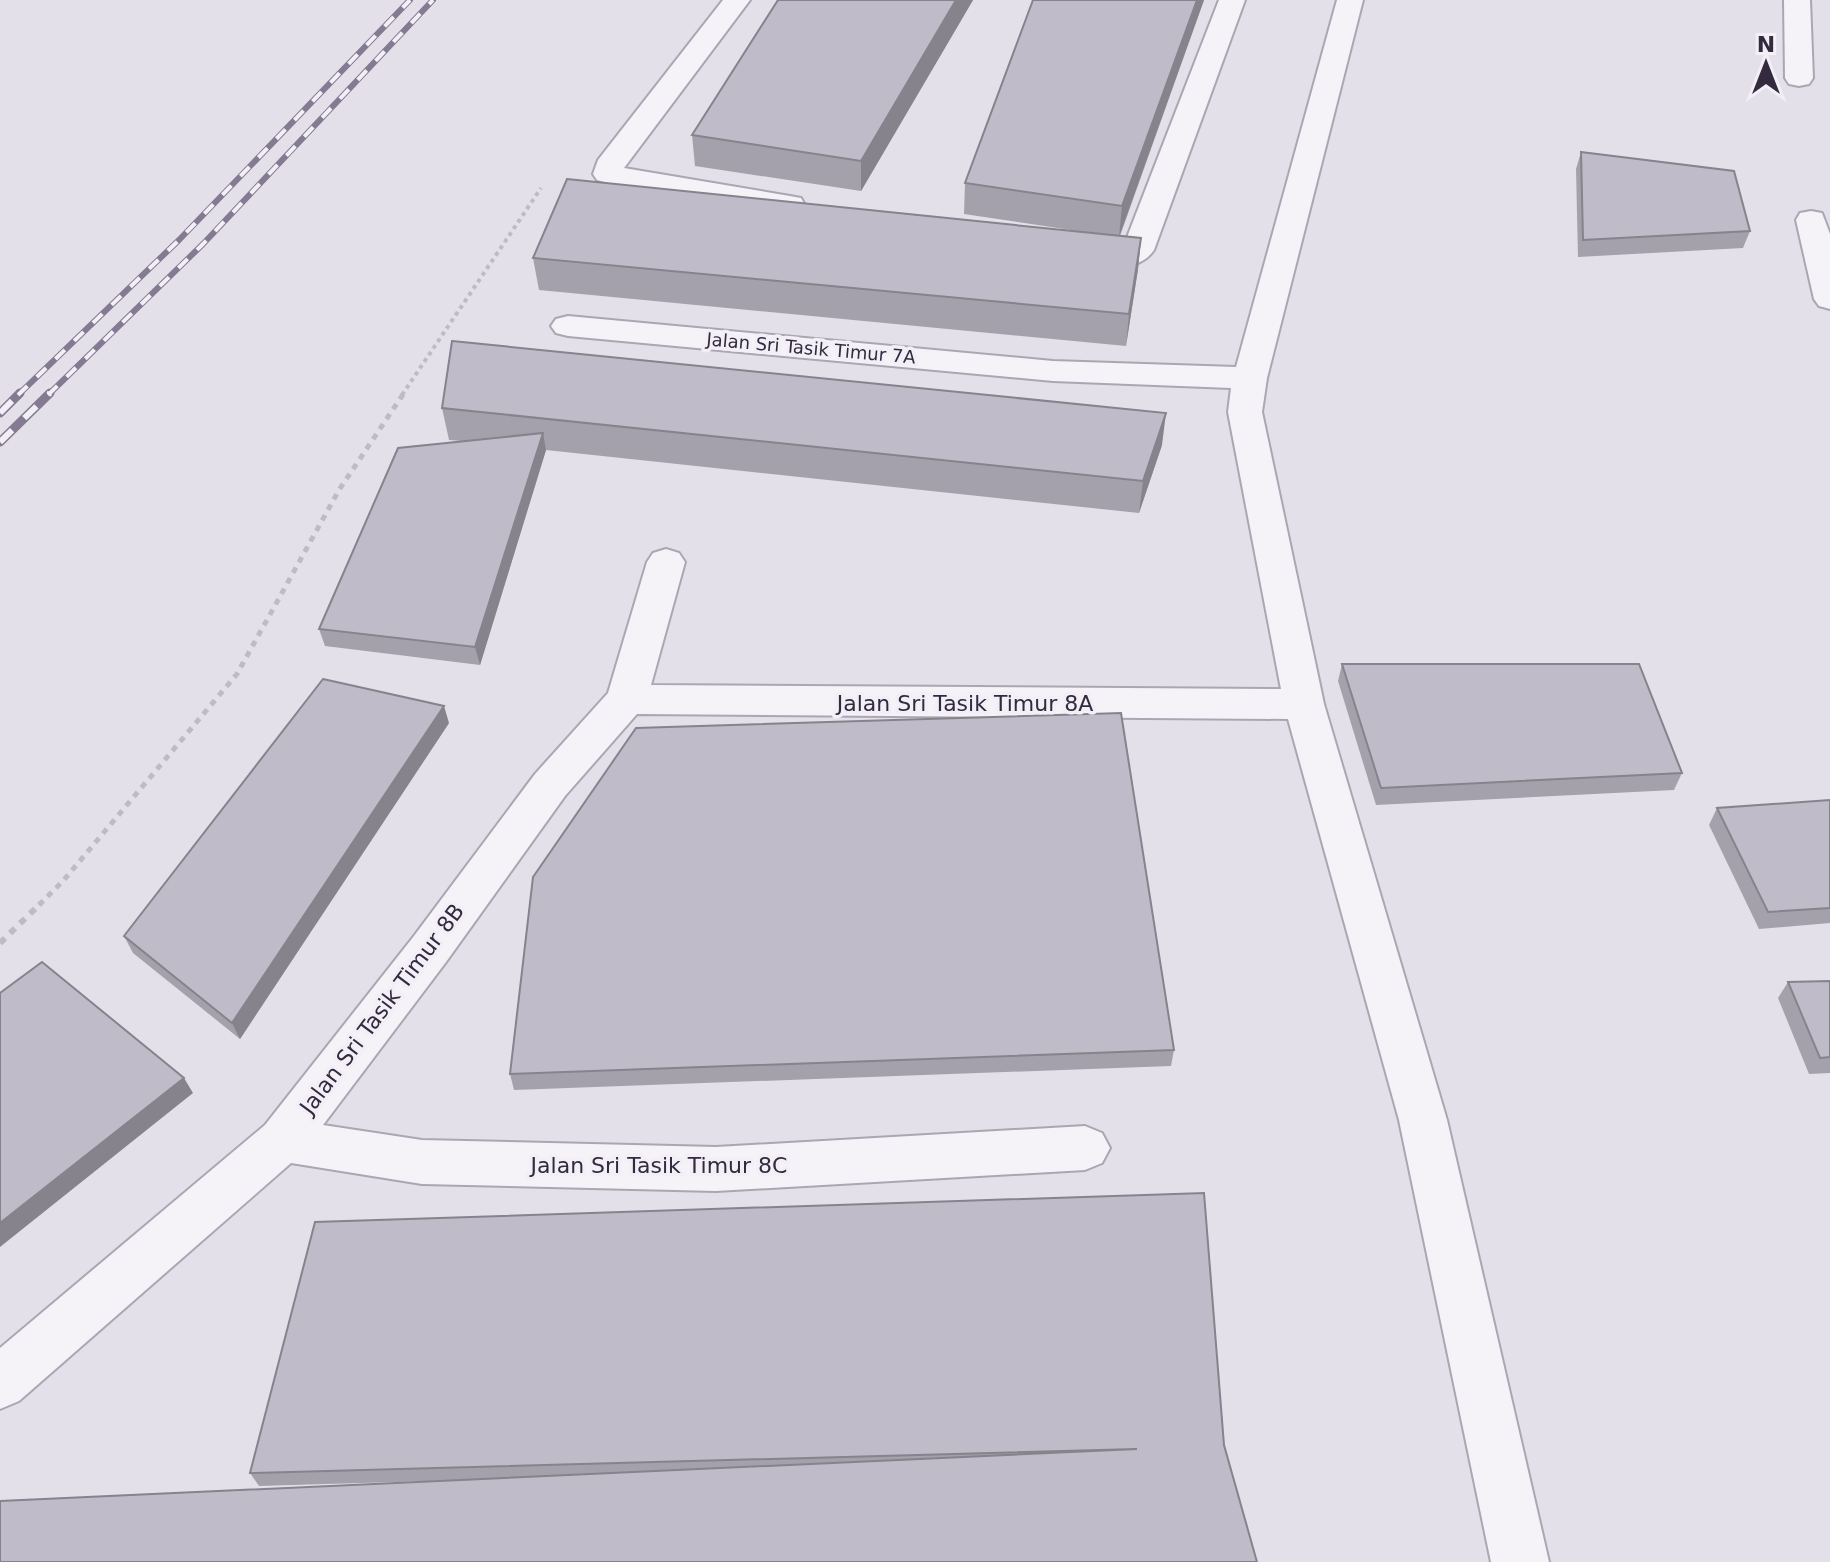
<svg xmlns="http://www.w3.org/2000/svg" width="1830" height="1562" viewBox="0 0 1830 1562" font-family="'DejaVu Sans',sans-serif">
<rect width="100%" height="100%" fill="#e4e0e9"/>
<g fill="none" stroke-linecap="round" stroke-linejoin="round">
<g stroke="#aba6b3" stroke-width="4">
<g id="minor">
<polygon points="723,0 750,0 624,168 790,196 801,198 805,205 801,212 790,214 608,183 597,180 593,174 598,160"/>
<path d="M1219 0H1245L1154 250C1137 275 1102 265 1078 259L1073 252 1078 245C1094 241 1109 250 1124 245Z"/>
<polygon points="1337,0 1363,0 1267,378 1262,412 1324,704 1447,1120 1549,1562 1491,1562 1399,1120 1288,719 637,714 565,796 446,962 323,1125 422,1140 716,1147 1085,1126 1102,1133 1110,1148 1102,1163 1085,1170 716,1191 422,1184 291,1163 19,1401 0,1409 0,1348 265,1125 414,936 535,774 608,693 647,562 653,553 666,549 679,553 685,562 651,685 1281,689 1228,412 1231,388 1053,381 568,336 556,333 551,326 556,319 568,316 1053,361 1236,367"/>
<polygon points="1784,0 1810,0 1813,78 1809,84 1799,86 1789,84 1785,78"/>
<polygon points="1811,211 1822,213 1830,234 1830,309 1819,306 1814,299 1796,220 1800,213"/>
</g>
</g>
<polyline stroke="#bfbbc3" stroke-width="4" stroke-dasharray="4 4" stroke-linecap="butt" points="402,395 541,188"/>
<polyline stroke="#bfbbc3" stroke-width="5" stroke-dasharray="6 6" stroke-linecap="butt" points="39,905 63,881 237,674 339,490 404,393"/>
<polyline stroke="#bfbbc3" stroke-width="6" stroke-dasharray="7 7" stroke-linecap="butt" points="0,943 41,903"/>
<use href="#minor" fill="#f5f3f7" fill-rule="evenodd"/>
<g stroke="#847a91" stroke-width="6">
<g id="rail-far1">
<polyline points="18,395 179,240 410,0"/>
<polyline points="48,395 203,244 433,0"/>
</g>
</g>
<g stroke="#847a91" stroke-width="9">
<g id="rail">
<polyline points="0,413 20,393"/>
<polyline points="0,442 50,393"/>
</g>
</g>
<use href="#rail-far1" stroke="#f2f0f6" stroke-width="4" stroke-dasharray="13" stroke-linecap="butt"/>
<use href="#rail" stroke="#f2f0f6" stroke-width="6" stroke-dasharray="17" stroke-linecap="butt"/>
</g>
<g fill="#a5a1ac">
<polygon points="778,0 973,0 861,191 695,166 692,135"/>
<polygon points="1204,0 1120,236 1141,238 1138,269 1126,346 539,290 533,258 1091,233 964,214 965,183"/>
<polygon points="1581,152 1750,231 1743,248 1578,257 1576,169"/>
<polygon points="442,408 1162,445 1139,513 546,450 480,665 325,646 319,629 462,441 449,440"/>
<polygon points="1342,664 1682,773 1674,790 1376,805 1338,681"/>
<polygon points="449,723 240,1039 133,953 124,936"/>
<polygon points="1830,800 1830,923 1759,929 1709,825 1717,808"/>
<polygon points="1830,981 1830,1073 1809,1074 1778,998 1788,982"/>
<polygon points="1174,1050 1171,1066 514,1090 510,1074"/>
<polygon points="1224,1445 464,1480 259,1486 250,1473"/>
</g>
<g fill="#86838c">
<polygon points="956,0 973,0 861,191 861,161"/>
<polygon points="1197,0 1204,0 1119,237 1122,206"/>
<polygon points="1141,238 1138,269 1126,346 1129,314"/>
<polygon points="1166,413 1162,445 1139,513 1143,481"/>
<polygon points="543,433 546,450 480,665 475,647"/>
<polygon points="444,706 449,723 240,1039 232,1023"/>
<polygon points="184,1078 193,1093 0,1247 0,1223"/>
</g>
<g fill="#c0bbc8" stroke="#86838c" stroke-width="2">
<polygon points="778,0 956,0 861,161 692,135"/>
<polygon points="1033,0 1197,0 1122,206 965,183"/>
<polygon points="1581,152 1734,171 1750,231 1583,240"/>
<polygon points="567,179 1141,238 1129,314 533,258"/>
<polygon points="452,341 1166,413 1143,481 442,408"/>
<polygon points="543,433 475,647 319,629 398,448"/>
<polygon points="1342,664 1639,664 1682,773 1381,788"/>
<polygon points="323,679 444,706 232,1023 124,936"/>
<polygon points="1121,713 1174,1050 510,1074 533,877 636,728"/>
<polygon points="1830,800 1830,908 1768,912 1717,808"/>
<polygon points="42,962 184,1078 0,1223 0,993"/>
<polygon points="1830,981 1830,1057 1820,1058 1788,982"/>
<polygon points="1204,1193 1224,1445 1257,1562 0,1562 0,1501 1137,1449 250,1473 315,1222"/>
</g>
<g text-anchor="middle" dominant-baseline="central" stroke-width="7" stroke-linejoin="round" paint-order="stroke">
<g font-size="18" fill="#332a3f" stroke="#f2f0f6">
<text transform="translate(811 348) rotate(5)">Jalan Sri Tasik Timur 7A</text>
</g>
<g font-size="22" fill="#332a3f" stroke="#f2f0f6">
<text x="965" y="703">Jalan Sri Tasik Timur 8A</text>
<text transform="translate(382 1009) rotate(-53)">Jalan Sri Tasik Timur 8B</text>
<text x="659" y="1165">Jalan Sri Tasik Timur 8C</text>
</g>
</g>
<g transform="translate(1766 64)" stroke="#f2f0f6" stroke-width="6" paint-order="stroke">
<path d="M0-6L14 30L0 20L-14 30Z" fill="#332a3f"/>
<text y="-12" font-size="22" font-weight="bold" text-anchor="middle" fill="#332a3f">N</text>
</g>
</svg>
